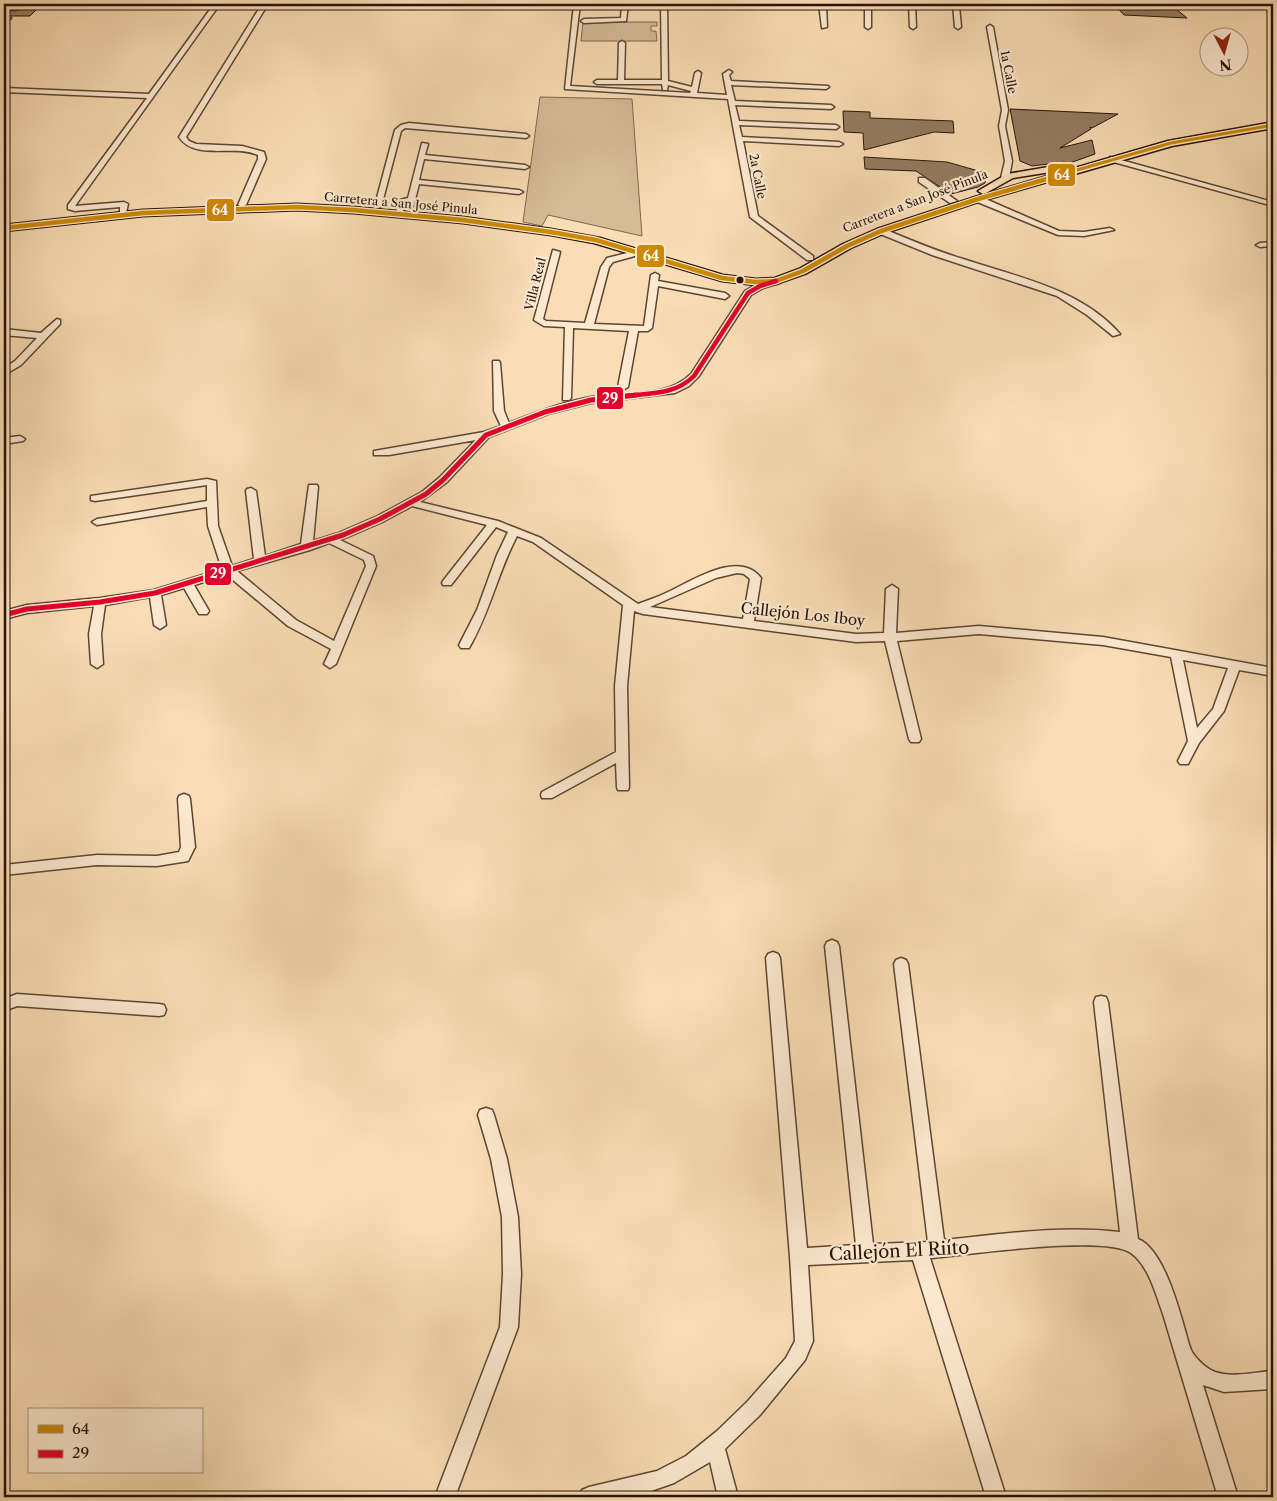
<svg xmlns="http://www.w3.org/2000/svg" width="1277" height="1501" viewBox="0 0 1277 1501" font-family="'Libre Caslon Text',serif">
<rect width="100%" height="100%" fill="#faddb5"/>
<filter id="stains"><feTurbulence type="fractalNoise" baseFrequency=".004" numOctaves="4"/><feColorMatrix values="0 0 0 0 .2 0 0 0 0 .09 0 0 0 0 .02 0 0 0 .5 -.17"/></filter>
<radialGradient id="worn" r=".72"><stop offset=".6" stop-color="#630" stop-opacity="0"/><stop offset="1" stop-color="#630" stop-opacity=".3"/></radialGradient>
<g fill="#d6bb98" stroke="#7e6750">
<polygon points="583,22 657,22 657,26 651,26 651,31 656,31 657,41 581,41"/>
<polygon points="540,97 632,99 642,236 548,215 542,226 523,222"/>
</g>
<g fill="#957c62" stroke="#271308">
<polygon points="12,4 42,4 30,16 4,16 4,10 16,11 21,7"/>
<polygon points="1114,4 1170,4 1187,18 1124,15"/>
<polygon points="1010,109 1118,114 1092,128 1090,127 1091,129 1060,148 1092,140 1095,154 1067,164 1065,162 1032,166 1020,161"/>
<polygon points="843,111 870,112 870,118 953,121 954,133 934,132 864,150 863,133 844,132"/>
<polygon points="864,157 947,162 982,172 986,179 985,183 978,187 951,194 916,171 865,169"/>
</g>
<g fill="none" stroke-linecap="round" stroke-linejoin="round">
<g stroke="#5c4633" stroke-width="3">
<g id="minor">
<polygon points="4,4 19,7 16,9 4,8"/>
<polygon points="214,4 220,4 75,206 124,202 128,204 126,213 120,213 120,207 75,211 68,209 68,205 147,98 4,92 4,88 149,94"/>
<path d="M262 4H268L186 137 189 141 196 144 242 146 264 152 266 159 246 205 242 207 238 205 258 159V155C234 144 195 161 179 137Z"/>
<polygon points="574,4 580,4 570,86 690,93 691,91 668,85 667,90 663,90 662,84 597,84 594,82 597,80 618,80 619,43 622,41 625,43 624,80 662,80 661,4 667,4 668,81 692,87 695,73 698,71 701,73 697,93 727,95 723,74 729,70 732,72 729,75 731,81 828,86 829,87 826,89 731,85 735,101 831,105 834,107 831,109 735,105 739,121 836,125 839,127 836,129 739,125 742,137 839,142 843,144 839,146 743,141 758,216 813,256 813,260 807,260 750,217 728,99 565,89"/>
<polygon points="622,4 628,4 626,21 584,23 581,21 584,19 621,18"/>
<polygon points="819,4 871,4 871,27 868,29 865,27 865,9 826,6 827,27 822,28"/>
<polygon points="909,4 915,4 916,27 913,29 910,27"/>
<polygon points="953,4 1032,4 1029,6 959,6 961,27 958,29 955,27"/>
<polygon points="6,17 11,18 4,24 4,19"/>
<polygon points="990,25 993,27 1008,110 1005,126 1012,161 1009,178 1005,180 1001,178 1005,161 999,126 1002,110 987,27"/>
<polygon points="409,123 526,134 529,136 526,138 405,128 401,131 381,207 374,209 395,130 401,125"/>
<polygon points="422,143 428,144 425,155 525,165 529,167 525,169 424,159 419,180 519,190 523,192 519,194 419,184 412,212 405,210 407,203 403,211 397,211 396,209 400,200 408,198"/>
<polygon points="1110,157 1273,202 1273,206 1110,161"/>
<polygon points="919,178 925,178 957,201 950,203 919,182"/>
<polygon points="975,197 981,197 1059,231 1084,232 1110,228 1114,230 1084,236 1058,235 975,201"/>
<path d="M878 229H884C910 240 936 251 963 259 1017 277 1081 289 1120 334L1113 336 1087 315 1057 296 932 255 878 233Z"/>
<polygon points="1273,242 1273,246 1260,247 1256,245 1260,243"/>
<polygon points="553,250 560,252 543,319 546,321 585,323 601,267 607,258 639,250 642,250 642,254 613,262 609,267 594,324 644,326 651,275 655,273 659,275 658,281 725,293 729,296 725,299 658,286 652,328 648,331 638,331 628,387 623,390 618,387 629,331 573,328 571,398 569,400 563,400 565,327 544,326 534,320"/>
<path d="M776 279H779V283L763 288 751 295 699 376 689 386 675 393 591 403 548 414 489 437 447 482 420 502 498 521 541 538 638 604C648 600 658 597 668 592 692 581 739 549 761 578L754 621 856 634 884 633 886 589 892 585 898 589 896 633 979 626 1103 637 1273 668V676L1239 670 1224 711 1199 743 1188 764H1180L1178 761 1188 741 1171 657 1103 645 979 634 897 641 921 739 919 742H911L909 739 885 641 856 642 643 614 634 611 627 686 629 787 628 790H618L617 787 616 763 552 798H542L541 795 542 792 616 752 615 686 623 605 533 542 517 536C498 572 490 612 469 648H461L459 645 477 610 497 555 508 532 496 527 451 585H443L442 583 443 581 487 525 412 506 384 521 340 540 373 556 376 566 336 664 330 668 324 664 331 649 288 626 227 575 194 585 209 611 207 614H199L184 588 161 595 166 625 160 629 154 625 150 597 105 605 101 634 103 664 97 668 91 664 89 634 94 606 27 613 4 619V611L27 605 100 598 154 590 222 569 208 526 207 507 97 525 92 522 97 519 207 501V485L95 501 91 500V496L207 479 216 481 218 526 232 566 254 559 246 491 247 489 251 488 256 491 265 556 301 544 309 485H317L318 487 313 541 339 533 376 517 422 492 439 478 476 440 389 455H374V451L484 432 501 426 494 411 493 361H499L500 363 504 411 509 423C536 412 563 402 591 397 623 391 666 399 691 374L745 291 757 284ZM329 543 364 560 366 566 334 641 296 620 237 571 310 550ZM737 573 744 574 750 579 743 619 650 607 716 578ZM1183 660 1228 668 1213 709 1197 728Z"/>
<polygon points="57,319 60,320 60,324 21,365 4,375 4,368 15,361 37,338 4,335 4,329 41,333"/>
<polygon points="20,436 25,439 23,441 4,444 4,438"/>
<polygon points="184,794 189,796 190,799 195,847 188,861 157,866 97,865 4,875 4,865 97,855 157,856 179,852 181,847 178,799 179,796"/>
<path d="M832 940 837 942 839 946 873 1244 928 1242 894 964 896 960 901 958 906 960 908 964 944 1240C1003 1234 1062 1225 1120 1232L1094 1002 1096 997 1101 996 1106 997 1108 1002 1138 1239C1163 1249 1178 1306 1185 1330 1187 1337 1189 1346 1192 1352 1197 1360 1207 1369 1215 1372 1233 1378 1255 1372 1273 1371V1389L1224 1392 1203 1385 1238 1497H1218L1163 1314C1156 1295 1149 1266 1131 1253 1105 1234 967 1255 930 1258L1006 1497H986L913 1260 808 1265 813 1341 805 1360 760 1415 725 1449 738 1497H718L710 1462 674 1483 634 1497H579L582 1490 589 1487 657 1471 686 1456 717 1431 747 1402 786 1358 795 1341 790 1257 766 958 768 954 773 952 778 954 780 958 807 1248 856 1245 825 946 827 942Z"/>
<polygon points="17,994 159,1004 164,1005 166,1010 164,1015 159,1016 17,1006 4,1011 4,999"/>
<polygon points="486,1108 492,1110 494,1115 507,1159 518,1217 521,1274 518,1327 455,1497 435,1497 500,1327 503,1274 502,1217 491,1159 478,1115 480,1110"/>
</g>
</g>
<g stroke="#271308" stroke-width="3">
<g id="major">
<polygon points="1273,122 1273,128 1172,146 981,201 885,233 851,248 807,273 776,284 756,285 722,281 594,243 551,235 463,223 353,213 297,210 143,216 4,231 4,225 143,210 297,204 353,207 463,217 551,229 600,238 723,275 756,279 775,278 799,269 843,244 877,229 975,197 1168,141"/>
<polygon points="1054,166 1057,167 1057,171 1013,178 986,193 983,194 978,191 1007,174"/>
</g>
</g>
<use href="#minor" fill="#fce9cf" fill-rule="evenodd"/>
<use href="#major" fill="#faddb5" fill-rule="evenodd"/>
<g stroke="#fce9cf" stroke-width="5">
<polyline id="bus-1-far1" points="1063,174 1171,143 1273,125"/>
</g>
<g stroke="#fce9cf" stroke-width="7">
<polyline id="bus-1" points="4,228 143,213 297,207 353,210 463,220 551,232 596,240 722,278 756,282 776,281 803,271 847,246 881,231 978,199 1067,173"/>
</g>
<g stroke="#fce9cf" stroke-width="7">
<path id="bus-2-far1" d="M625 396C650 393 675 395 694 376L748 293 760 286 776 281"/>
</g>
<g stroke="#fce9cf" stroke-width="8">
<polyline id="bus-2" points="4,615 27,609 100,602 155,593 343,535 380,519 426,494 443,480 486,435 545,412 591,400 637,395"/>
</g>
<use href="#bus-1-far1" stroke="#cd8902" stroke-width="3"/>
<use href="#bus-1" stroke="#cd8902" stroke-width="4.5"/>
<use href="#bus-2-far1" stroke="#e4002b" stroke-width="4.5"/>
<use href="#bus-2" stroke="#e4002b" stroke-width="5"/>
</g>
<circle fill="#271308" stroke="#fce9cf" stroke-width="2" cx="740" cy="280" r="4.5"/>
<g text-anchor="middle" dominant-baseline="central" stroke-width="4.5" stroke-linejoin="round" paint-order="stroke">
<g font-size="12" fill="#271308" stroke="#fce9cf">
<text transform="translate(1009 72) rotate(79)">1a Calle</text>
<text transform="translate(758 176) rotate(79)">2a Calle</text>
<text transform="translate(915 201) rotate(-21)">Carretera a San José Pinula</text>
<text transform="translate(401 203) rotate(5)">Carretera a San José Pinula</text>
<text transform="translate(535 284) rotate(-76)">Villa Real</text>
</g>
<g font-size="15" fill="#271308" stroke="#fce9cf">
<text transform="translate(803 614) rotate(6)">Callejón Los Iboy</text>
</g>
<g font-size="18" fill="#271308" stroke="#fce9cf">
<text transform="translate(899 1251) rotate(-3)">Callejón El Riíto</text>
</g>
</g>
<g stroke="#fce9cf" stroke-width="2">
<rect x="1047" y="163" width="29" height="24" rx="5" fill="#cd8902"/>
<rect x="206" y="198" width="29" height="24" rx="5" fill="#cd8902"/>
<rect x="636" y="244" width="29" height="24" rx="5" fill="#cd8902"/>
<rect x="596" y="386" width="28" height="24" rx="5" fill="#e4002b"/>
<rect x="204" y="562" width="28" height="24" rx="5" fill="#e4002b"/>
</g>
<g font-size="14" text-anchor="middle" font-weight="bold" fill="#fff">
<text x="1062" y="180">64</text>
<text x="220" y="215">64</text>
<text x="651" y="261">64</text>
<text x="610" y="403">29</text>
<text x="218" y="578">29</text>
</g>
<rect width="1277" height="1501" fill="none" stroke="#faddb5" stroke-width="20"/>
<rect x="5" y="5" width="1267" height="1491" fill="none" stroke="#271308" stroke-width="2.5"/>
<rect x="10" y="10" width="1257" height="1481" fill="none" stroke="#271308"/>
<rect x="28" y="1408" width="175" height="65" fill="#fce9cf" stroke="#a7937f"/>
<rect x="38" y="1425" width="25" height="8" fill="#cd8902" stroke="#a7937f"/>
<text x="72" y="1434" font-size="15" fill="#271308">64</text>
<rect x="38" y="1450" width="25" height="8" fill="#e4002b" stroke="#a7937f"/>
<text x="72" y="1458" font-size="15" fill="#271308">29</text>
<g transform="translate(1224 52) rotate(174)"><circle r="24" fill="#fce9cf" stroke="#a7937f"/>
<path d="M0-4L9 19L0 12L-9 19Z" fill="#8f2418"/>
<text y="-8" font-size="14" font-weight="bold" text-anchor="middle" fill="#271308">N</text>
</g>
<rect width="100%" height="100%" filter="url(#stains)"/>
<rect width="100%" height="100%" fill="url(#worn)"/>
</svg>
